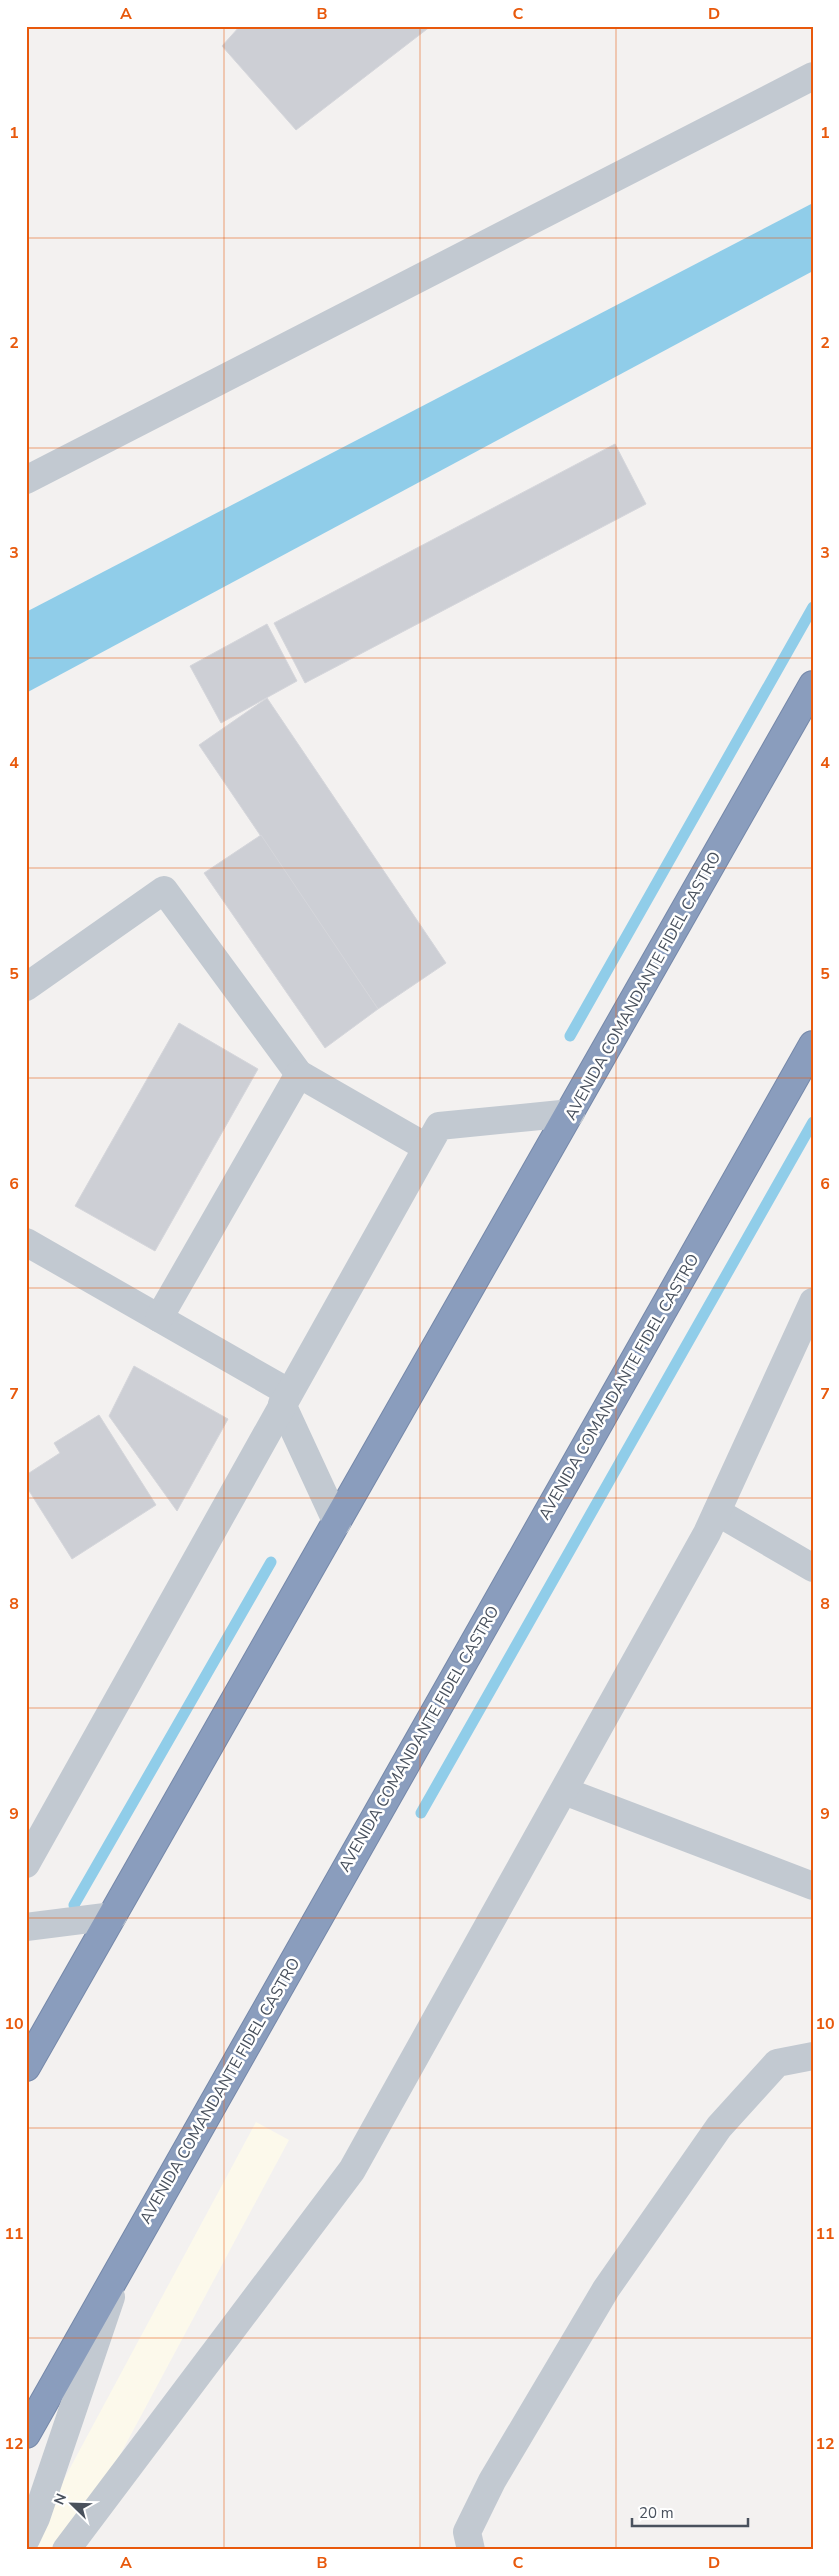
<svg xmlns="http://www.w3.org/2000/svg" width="839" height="2576" viewBox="0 0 839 2576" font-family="'Nunito Sans',sans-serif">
<rect width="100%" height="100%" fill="#f3f1f0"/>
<polygon fill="#fcf9eb" points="256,2122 289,2140 69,2550 26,2550"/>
<polygon fill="#90cde9" points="813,203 813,271 26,693 26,612"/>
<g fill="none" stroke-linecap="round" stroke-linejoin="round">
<g stroke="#90cde9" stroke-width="11">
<polyline points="570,1036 813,607"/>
<polyline points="421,1813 813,1122"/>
<polyline points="74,1905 271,1562"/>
</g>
</g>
<g fill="#cdcfd5" stroke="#d5d6db">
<polygon points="240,26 431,26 296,130 222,46"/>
<polygon points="615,444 646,504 305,683 274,623"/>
<polygon points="267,624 297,681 221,723 190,666"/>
<polygon points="267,698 446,963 378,1009 199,745"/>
<polygon points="261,835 378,1009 325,1048 204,873"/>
<polygon points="179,1023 258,1069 155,1251 75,1206"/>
<polygon points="134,1366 228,1419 177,1511 109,1416"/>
<polygon points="99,1415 156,1505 72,1559 26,1486 26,1475 60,1453 54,1443"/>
</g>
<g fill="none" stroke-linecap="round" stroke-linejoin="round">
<g stroke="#7588a9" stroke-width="30">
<g id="highway">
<polyline points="26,2067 813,685"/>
<polyline points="26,2434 813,1045"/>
</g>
</g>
<g stroke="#c2c9d1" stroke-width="28">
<polyline points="26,480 813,76"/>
<polyline points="26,987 164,890 299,1074 426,1147"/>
<polyline points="26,1242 288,1392"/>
<polyline points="159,1318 299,1074"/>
<polyline points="282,1404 337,1523"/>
<polyline points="717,1512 813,1568"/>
<polyline points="564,1791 813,1886"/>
<polyline points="26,1864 439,1126 571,1113"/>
<polyline points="26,1927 113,1916"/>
<polyline points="26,2539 36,2518 111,2297"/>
<polyline points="66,2550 352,2170 707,1533 813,1302"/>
<polyline points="471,2550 467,2532 492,2481 606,2289 719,2127 777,2063 813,2056"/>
</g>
<use href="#highway" stroke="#8a9dbd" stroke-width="28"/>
</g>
<path fill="none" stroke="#e8590c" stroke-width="1" stroke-opacity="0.55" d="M224 26V2550M420 26V2550M616 26V2550M26 238H813M26 448H813M26 658H813M26 868H813M26 1078H813M26 1288H813M26 1498H813M26 1708H813M26 1918H813M26 2128H813M26 2338H813"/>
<g text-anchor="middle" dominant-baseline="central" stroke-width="5" stroke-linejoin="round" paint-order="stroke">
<g font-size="16" fill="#49515d" stroke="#fff">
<text transform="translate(643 986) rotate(-61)">AVENIDA COMANDANTE FIDEL CASTRO</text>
<text transform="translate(619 1387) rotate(-60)">AVENIDA COMANDANTE FIDEL CASTRO</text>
<text transform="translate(419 1739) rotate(-60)">AVENIDA COMANDANTE FIDEL CASTRO</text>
<text transform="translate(220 2091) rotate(-60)">AVENIDA COMANDANTE FIDEL CASTRO</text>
</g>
</g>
<rect width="839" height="2576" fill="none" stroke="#ffffff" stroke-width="55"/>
<g transform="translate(72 2504) rotate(293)" stroke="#ffffff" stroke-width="4" paint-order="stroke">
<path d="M0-4L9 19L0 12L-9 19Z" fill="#49515d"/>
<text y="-8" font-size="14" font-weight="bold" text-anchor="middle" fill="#49515d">N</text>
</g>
<path d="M632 2518v8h116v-8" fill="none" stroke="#49515d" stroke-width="2.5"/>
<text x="639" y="2518" font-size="15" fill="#49515d" stroke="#ffffff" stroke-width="4" paint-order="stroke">20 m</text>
<rect x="28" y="28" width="784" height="2520" fill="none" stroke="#e8590c" stroke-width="2"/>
<g font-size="16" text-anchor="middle" font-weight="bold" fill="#e8590c">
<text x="126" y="19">A</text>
<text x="322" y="19">B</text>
<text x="518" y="19">C</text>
<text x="714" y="19">D</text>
<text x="14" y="138">1</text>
<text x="825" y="138">1</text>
<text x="14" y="348">2</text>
<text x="825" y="348">2</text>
<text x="14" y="558">3</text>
<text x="825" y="558">3</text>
<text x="14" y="768">4</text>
<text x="825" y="768">4</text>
<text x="14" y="979">5</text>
<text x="825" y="979">5</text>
<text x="14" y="1189">6</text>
<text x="825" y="1189">6</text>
<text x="14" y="1399">7</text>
<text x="825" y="1399">7</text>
<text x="14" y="1609">8</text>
<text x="825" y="1609">8</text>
<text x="14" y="1819">9</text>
<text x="825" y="1819">9</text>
<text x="14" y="2029">10</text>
<text x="825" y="2029">10</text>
<text x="14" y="2239">11</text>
<text x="825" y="2239">11</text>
<text x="14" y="2449">12</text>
<text x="825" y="2449">12</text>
<text x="126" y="2568">A</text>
<text x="322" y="2568">B</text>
<text x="518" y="2568">C</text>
<text x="714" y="2568">D</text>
</g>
</svg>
